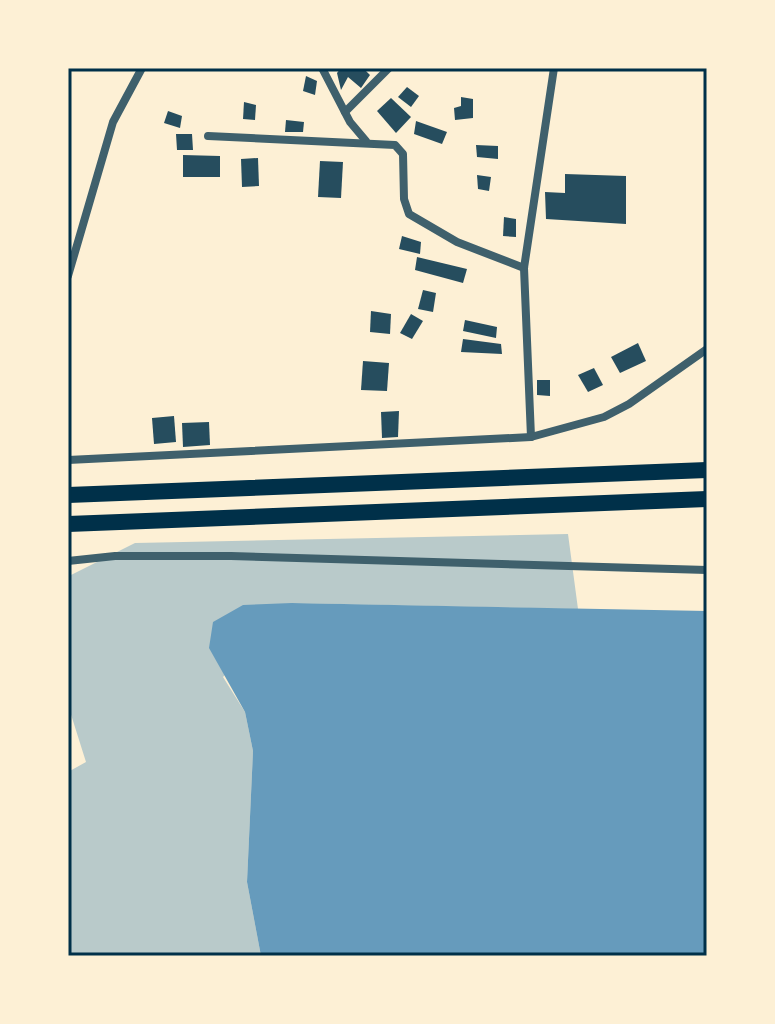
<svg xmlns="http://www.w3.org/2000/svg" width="775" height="1024" viewBox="0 0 775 1024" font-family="'Roboto Condensed',sans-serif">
<rect width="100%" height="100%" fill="#fdf0d5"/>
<polygon fill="#b9caca" points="568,534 578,609 292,603 223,677 245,712 253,751 247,882 261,956 68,956 68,772 86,762 68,705 69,576 135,543"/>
<polygon fill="#669bbc" points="292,603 707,611 707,956 261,956 247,882 253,751 245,712 209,648 213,622 243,605"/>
<g fill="#264d5e">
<polygon points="341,68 363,68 370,75 361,88 348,77 341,90 337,73"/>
<polygon points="306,76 317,81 315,95 303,91"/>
<polygon points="407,87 419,96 411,107 398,97"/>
<polygon points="461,97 473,99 473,118 455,120 454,108 461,106"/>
<polygon points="391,98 411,117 396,133 377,111"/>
<polygon points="244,102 256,105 255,120 243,119"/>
<polygon points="168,111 182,116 180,128 164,123"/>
<polygon points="286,120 304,122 303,132 285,132"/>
<polygon points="416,121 447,132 442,144 414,134"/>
<polygon points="176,134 192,134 193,150 177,150"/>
<polygon points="476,145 498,146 498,159 477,157"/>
<polygon points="183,155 220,156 220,177 183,177"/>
<polygon points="258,158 259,186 242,187 241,159"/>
<polygon points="320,161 343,162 341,198 318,197"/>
<polygon points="565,174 626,176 626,224 546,219 545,192 565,193"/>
<polygon points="477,175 491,177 489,191 478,189"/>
<polygon points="504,217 516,219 516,237 503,236"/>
<polygon points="402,236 421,242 420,254 399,249"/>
<polygon points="417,257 467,269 463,283 415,270"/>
<polygon points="423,290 436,293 433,312 418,309"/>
<polygon points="371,311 391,314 390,334 370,332"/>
<polygon points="411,314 423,321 412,339 400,333"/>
<polygon points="465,320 497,327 496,338 463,331"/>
<polygon points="463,339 501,344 502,354 461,352"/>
<polygon points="638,343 646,361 620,373 611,357"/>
<polygon points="363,361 389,363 387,391 361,390"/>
<polygon points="594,368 603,385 588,392 578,375"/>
<polygon points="537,380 550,380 550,396 537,395"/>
<polygon points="399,411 398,437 382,438 381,412"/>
<polygon points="174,416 176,442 154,444 152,418"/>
<polygon points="209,422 210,445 183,447 182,423"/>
</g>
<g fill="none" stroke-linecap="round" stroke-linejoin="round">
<g stroke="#3f606c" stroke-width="8">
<polyline points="322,68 350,122 366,141"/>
<polyline points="345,112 389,68"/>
<polyline points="208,136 395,145 403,154 404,199 409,214 457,242 524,268"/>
<polyline points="68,276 113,122 142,68"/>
<polyline points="531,437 524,268 554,68"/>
<polyline points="68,460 531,437 604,417 629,404 707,349"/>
<polyline points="68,561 115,556 231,556 707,570"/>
</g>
<g stroke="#003049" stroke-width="16">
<polyline points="68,495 707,470"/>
<polyline points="68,524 707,499"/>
</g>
</g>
<rect width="775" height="1024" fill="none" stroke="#fdf0d5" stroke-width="140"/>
<rect x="70" y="70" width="635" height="884" fill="none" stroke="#003049" stroke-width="3"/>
</svg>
